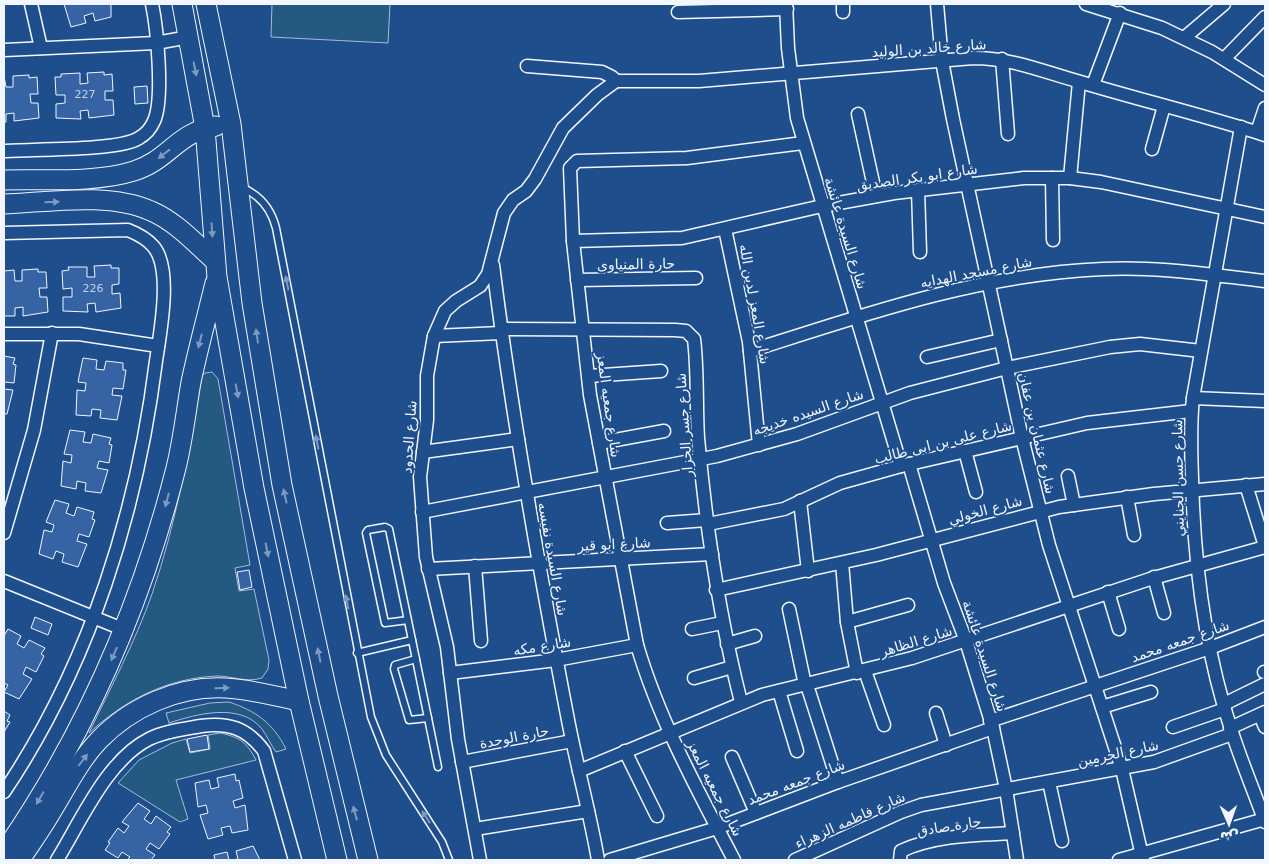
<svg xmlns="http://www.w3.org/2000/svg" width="1269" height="864" viewBox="0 0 1269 864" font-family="'DejaVu Sans','Noto Naskh Arabic',sans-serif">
<rect width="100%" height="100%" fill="#1f4e8c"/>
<g fill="#245a82" stroke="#a8bbd7">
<polygon points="272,4 390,4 388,43 271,37"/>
<path d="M212 372 218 379 250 565 235 568 239 591 254 589 269 660 268 669 262 678C246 683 233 676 217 676 167 678 125 700 89 733 111 687 135 642 152 594 176 524 189 450 202 376L205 373Z"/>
<path d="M229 702C256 711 273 723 286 749L276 752C271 745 267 736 262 729 240 702 197 714 169 723L166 713 210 703Z"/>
<path d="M220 733C240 737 247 743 256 760L176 780 188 819 180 822 118 783 139 760 172 743 186 739 190 753 210 749 208 735Z"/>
</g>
<g fill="#3563a3" stroke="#f2f6ff">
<polygon points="64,4 111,4 111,17 95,21 93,13 84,16 86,23 71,27"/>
<polygon points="104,72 104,75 112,74 113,91 105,91 105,100 113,100 114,115 89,118 88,110 80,111 81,119 56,118 56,104 65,103 65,95 56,95 55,77 61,77 61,74 80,73 80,84 88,83 87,73"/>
<polygon points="29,75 29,78 37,77 38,94 30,94 31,103 38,103 39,118 14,121 14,113 6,114 6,122 4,122 4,76 6,87 13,87 13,76"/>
<polygon points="147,86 148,103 135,104 134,87"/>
<polygon points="111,265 111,268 119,268 119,284 112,285 112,294 120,293 121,308 96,312 95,303 87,304 88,312 63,311 63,297 72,297 72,288 63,289 62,271 69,270 68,267 87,267 87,277 95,277 94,266"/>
<polygon points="38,269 38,272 46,272 47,288 39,288 40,297 47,297 48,312 23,316 23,307 15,308 15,316 4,316 4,271 14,270 15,281 22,281 22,270"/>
<polygon points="4,356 15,358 13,364 16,365 14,383 4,382"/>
<polygon points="83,358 97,360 96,369 104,370 106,361 123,363 123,370 126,370 123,389 113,388 112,395 122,396 117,420 100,418 101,410 92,409 91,416 76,415 77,390 85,391 86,383 78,382"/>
<polygon points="4,389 13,390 7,414 4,414"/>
<polygon points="70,430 85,432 83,442 91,443 93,434 111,438 109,444 112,445 109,463 99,461 97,468 108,470 101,493 85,491 86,483 77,481 76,489 61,486 63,461 71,463 72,455 64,454"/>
<polygon points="55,500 69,504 66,513 74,516 77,507 94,512 92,519 95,520 89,537 79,534 77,541 87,544 78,567 62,562 64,554 56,551 53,559 39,554 44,530 52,532 54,525 46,522"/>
<polygon points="249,570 252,587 240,590 237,572"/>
<polygon points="35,617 52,624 48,635 31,628"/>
<polygon points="8,629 21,636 17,644 24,648 29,640 45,648 41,654 44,656 36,672 26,667 23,674 32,679 19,699 4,692 8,685 4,683 4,636"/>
<polygon points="4,711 10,715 7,721 10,722 4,732"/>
<polygon points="207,735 209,749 190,752 187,739"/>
<polygon points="235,774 236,781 239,780 243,798 233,801 235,808 245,805 248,830 232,833 230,826 221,828 223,835 208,839 200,815 208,813 206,805 198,807 195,783 209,780 211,789 219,787 217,778"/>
<polygon points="138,803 150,811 144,819 151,824 156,816 171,827 167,832 170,834 159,849 150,843 146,849 155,855 151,860 127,860 130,857 122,852 118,858 105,850 110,843 108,842 118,828 124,833 129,826 122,822"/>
<polygon points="253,846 260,860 234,860 238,859 236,851"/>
<polygon points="227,852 229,860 215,860 214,855"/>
</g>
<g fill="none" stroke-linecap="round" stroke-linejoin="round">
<g stroke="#f2f6ff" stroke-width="9">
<g id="lane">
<path d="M241 187C260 195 271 208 276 228L371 717 386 755 442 842 449 860"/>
<polyline points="408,620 385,623 366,533 368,530 385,527 389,529 412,640 438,767"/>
<polyline points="357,653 412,640"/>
<polyline points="416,659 395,665 394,669 409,720 428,718"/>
</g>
</g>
<g stroke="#f2f6ff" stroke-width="15">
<g id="street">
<polyline points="31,4 41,48"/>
<polyline points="786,4 788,48 797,118 901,466"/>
<polyline points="937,4 942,61 953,119 1022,438 1049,545 1122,769 1143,860"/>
<polyline points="1086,4 1162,28 1212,52 1265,85"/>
<polyline points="678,12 787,9"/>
<polyline points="843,12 843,4"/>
<polyline points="1184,38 1224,4"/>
<polyline points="4,50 156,43 189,37"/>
<polyline points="1002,59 1008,134"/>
<polyline points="1224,59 1265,17"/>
<polyline points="527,66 602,72 612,77 616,81"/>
<path d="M616 81H699L973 58C1011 58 1042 71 1077 81 1140 100 1203 115 1265 135"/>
<polyline points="1093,85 1120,13"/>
<polyline points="858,114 876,196"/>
<path d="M1241 127 1193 398C1190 424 1191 451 1192 478 1194 562 1204 648 1231 729 1241 761 1254 791 1265 822"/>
<polyline points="1257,132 1265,108"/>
<polyline points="1152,149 1164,106"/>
<path d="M4 151C31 149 120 151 139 138 146 134 151 128 154 121 164 99 157 28 152 4"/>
<polyline points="1052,178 1053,240"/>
<polyline points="1070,178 1079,82"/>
<polyline points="918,190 920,252"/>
<polyline points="725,229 749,342 759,445"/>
<path d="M4 233 128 230C138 234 146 238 153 246 173 268 160 333 156 361 137 512 90 664 4 792"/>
<polyline points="573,241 682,238 822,206 894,193 1024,178 1070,178 1101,182 1265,217"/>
<path d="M493 265C512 418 539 569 568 720 577 767 590 813 598 860"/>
<polyline points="577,280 696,278"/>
<path d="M501 329 675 330 686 331 694 339C698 372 696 405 698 438 706 527 719 615 741 702"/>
<polyline points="4,334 79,334 158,346"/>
<polyline points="434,336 501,333"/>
<path d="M750 351C865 314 981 274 1103 269 1157 266 1211 275 1265 281"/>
<polyline points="927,357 1001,340"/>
<polyline points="589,376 661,371"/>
<polyline points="1193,398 1265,401"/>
<polyline points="599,443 664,431"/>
<polyline points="965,451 976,492"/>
<polyline points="423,452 518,439"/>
<polyline points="909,464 944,583 966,641 993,728 1006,789 1017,860"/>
<polyline points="1068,476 1074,505"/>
<polyline points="1246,485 1265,546"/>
<polyline points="1127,497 1134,535"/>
<polyline points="800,501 808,571"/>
<polyline points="422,512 717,456 797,434 910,393 1007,368 1110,347 1140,344 1201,351"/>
<polyline points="667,523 707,520"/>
<polyline points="708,524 784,509 840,483 901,466 1087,423 1191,411"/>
<polyline points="4,533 34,430 52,333"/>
<polyline points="842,563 847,622 857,673"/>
<polyline points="475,566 481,641"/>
<polyline points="428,569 712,554"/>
<polyline points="1154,577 1164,613"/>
<polyline points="4,581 125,630"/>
<polyline points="716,590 876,555 1059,507 1154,494 1265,484"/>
<polyline points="1108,592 1119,629"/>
<polyline points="789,609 805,685"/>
<polyline points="847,622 908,605"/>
<polyline points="692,629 722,623"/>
<polyline points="727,644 755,636"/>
<polyline points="865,671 884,725"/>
<polyline points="1264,672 1265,672"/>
<polyline points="450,673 556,660 637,645"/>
<polyline points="694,678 732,667"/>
<polyline points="807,685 838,782"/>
<polyline points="779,691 797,751"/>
<polyline points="1224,704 1265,684"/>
<polyline points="1102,707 1151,692"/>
<polyline points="936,713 946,745"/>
<polyline points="1260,715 1265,727"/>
<polyline points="990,721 1210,648 1265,627"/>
<polyline points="1173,727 1225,709"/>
<polyline points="1230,728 1265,712"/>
<polyline points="625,751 657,816"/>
<polyline points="732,757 756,813"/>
<polyline points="462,762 572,741"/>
<polyline points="579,771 762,695 912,658 1150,579 1265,547"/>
<polyline points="1049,782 1062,841"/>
<polyline points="475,829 588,811"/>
<path d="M57 860C81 821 107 760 149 739 165 731 184 729 201 726 228 722 247 728 264 751L295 860"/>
<polyline points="480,860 458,739 447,647 426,557 420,477 427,420 427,376 431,353 434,336 445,311 456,301 480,286 488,274 504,213 513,200 526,191 535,179 563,128 597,95 616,81"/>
<polyline points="610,860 717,828 838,782 993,728"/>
<path d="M734 860C698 791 659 720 637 645L590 395 573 241 570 168 577 161 687 158 803 143"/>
<polyline points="795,860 901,812 921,805 1154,762 1232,734"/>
<path d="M900 860 901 851C935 835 976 835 1013 833"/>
<polyline points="1119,860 1265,819"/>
</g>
</g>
<g stroke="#f2f6ff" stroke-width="21">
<g id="secondary">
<polyline points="182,4 205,128 217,277 254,488 299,701 337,860"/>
<polyline points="206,4 231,124 252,303 282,485 328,696 368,860"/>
<path d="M4 180C44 179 96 183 134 171 169 160 177 132 216 126"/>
<path d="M4 204C50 202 109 192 151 211 175 221 195 243 214 260"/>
<path d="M4 852C85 735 141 606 176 468 183 440 186 411 191 382 198 349 207 316 215 283"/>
<path d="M20 860C31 843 43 827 53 809 67 786 80 760 99 740 131 707 178 686 225 688 250 689 274 696 299 701"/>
</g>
</g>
<use href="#lane" stroke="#1f4e8c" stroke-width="6"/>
<use href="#street" stroke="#1f4e8c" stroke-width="12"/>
<use href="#secondary" stroke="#1f4e8c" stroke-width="19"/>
</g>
<defs><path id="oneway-solid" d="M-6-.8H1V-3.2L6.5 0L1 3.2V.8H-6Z" transform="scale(1.25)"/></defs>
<g fill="#7e9ac0">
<use href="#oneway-solid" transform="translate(195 69) rotate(79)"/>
<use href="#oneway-solid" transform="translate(164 154) rotate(142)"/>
<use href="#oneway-solid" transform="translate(52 202) rotate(-2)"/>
<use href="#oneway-solid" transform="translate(212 230) rotate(86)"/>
<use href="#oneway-solid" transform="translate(287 283) rotate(-101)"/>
<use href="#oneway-solid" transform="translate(257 336) rotate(-98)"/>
<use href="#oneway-solid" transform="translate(200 341) rotate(104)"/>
<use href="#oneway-solid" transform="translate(237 391) rotate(80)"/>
<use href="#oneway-solid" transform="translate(317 442) rotate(-101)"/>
<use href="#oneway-solid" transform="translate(285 496) rotate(-102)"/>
<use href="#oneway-solid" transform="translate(167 500) rotate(105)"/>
<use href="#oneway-solid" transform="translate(267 550) rotate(79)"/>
<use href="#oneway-solid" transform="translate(347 602) rotate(-101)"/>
<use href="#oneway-solid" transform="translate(114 654) rotate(114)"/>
<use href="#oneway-solid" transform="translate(319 655) rotate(-102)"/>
<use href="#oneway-solid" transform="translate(222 688) rotate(-1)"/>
<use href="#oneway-solid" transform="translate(83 760) rotate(-53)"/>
<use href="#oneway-solid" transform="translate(40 798) rotate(120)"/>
<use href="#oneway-solid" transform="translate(355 813) rotate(-105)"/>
<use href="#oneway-solid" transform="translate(426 817) rotate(-123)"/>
</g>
<g text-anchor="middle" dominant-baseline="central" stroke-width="4" stroke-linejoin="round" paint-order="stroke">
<g font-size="11" fill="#c3d1e8">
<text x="85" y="94">227</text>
<text x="93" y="288">226</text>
</g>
<g font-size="14" fill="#f2f6ff" stroke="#1f4e8c">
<text transform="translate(929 48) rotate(-4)">شارع خالد بن الوليد</text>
<text transform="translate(917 177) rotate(-8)">شارع ابو بكر الصديق</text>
<text transform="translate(846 233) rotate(73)">شارع السيدة عائشة</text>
<text transform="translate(636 264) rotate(-1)">حارة المنياوى</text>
<text transform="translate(976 272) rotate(-11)">شارع مسجد الهدايه</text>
<text transform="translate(755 304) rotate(80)">شارع المعز لدين الله</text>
<text transform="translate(609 405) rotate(82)">شارع جمعيه المعز</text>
<text transform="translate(808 412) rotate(-19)">شارع السيده خديجه</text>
<text transform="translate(684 425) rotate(-94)">شارع جسر الجزار</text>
<text transform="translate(1037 433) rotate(77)">شارع عثمان بن عفان</text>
<text transform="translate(409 437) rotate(-86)">شارع الحدود</text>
<text transform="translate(943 442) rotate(-14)">شارع على بن ابى طالب</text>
<text transform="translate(1178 478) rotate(-91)">شارع حسن الجنايني</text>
<text transform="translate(985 510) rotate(-15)">شارع الخولي</text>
<text transform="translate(614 544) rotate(-3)">شارع ابو قير</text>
<text transform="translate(553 559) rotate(80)">شارع السيدة نفيسه</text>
<text transform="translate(916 641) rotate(-17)">شارع الظاهر</text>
<text transform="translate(1180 641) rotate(-19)">شارع جمعه محمد</text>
<text transform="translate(542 646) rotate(-9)">شارع مكه</text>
<text transform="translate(985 656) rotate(72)">شارع السيدة عائشة</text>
<text transform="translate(514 737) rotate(-11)">حارة الوحدة</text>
<text transform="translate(1118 753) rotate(-12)">شارع الحرمين</text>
<text transform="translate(796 782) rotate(-21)">شارع جمعه محمد</text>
<text transform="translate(715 788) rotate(63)">شارع جمعيه المعز</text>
<text transform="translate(850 820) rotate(-24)">شارع فاطمه الزهراء</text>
<text transform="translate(949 826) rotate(-9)">حارة صادق</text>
</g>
</g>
<rect width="1269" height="864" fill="none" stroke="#f2f6ff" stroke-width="10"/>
<g transform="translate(1229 824) rotate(178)" stroke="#1f4e8c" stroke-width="4" paint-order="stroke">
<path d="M0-4L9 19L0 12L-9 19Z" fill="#f2f6ff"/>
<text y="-8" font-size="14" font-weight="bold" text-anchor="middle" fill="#f2f6ff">ش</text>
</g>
</svg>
